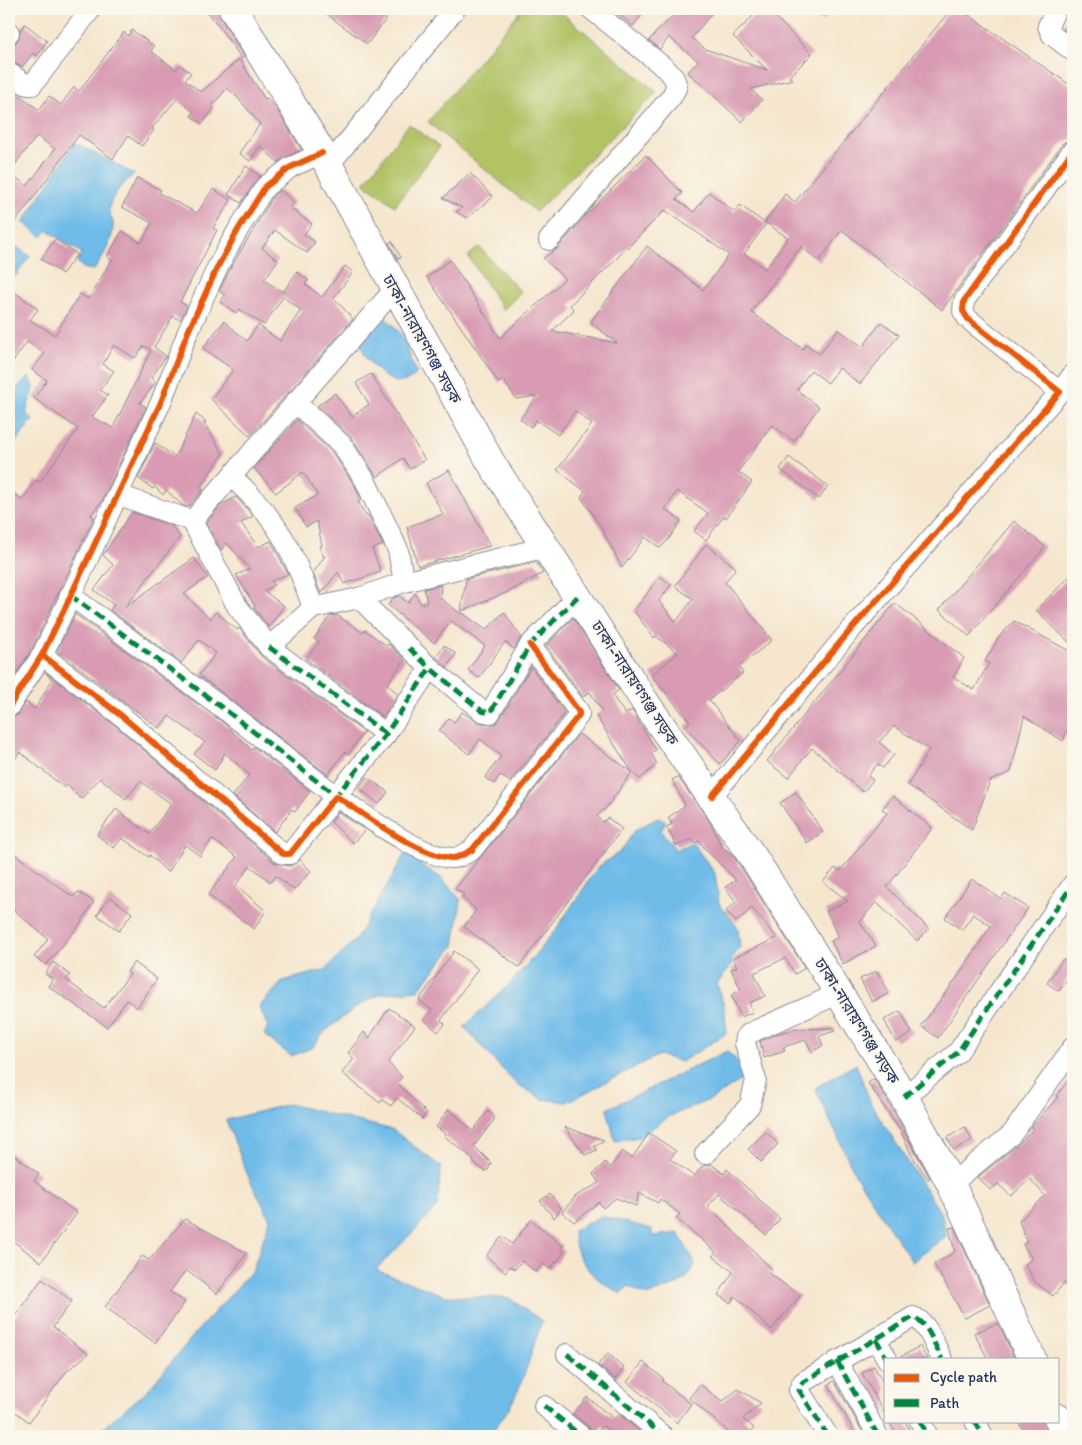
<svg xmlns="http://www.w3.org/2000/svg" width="1082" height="1445" viewBox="0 0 1082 1445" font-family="Itim,'Noto Sans Bengali',sans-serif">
<rect width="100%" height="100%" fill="#fbf7ec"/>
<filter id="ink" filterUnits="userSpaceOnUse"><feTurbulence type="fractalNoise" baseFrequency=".02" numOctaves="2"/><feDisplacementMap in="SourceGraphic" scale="10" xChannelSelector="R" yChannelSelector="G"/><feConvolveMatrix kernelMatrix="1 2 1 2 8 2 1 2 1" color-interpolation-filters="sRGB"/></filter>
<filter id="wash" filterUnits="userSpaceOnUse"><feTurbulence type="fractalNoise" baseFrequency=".0096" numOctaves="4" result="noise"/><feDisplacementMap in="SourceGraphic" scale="20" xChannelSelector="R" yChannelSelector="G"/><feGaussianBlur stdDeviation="1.12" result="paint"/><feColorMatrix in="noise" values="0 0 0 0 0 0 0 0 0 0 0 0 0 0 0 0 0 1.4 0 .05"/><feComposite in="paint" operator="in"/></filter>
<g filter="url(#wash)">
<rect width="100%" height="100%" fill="#f5e6cd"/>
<g fill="#b2c366" stroke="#667962">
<polygon points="522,9 557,9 657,92 536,212 428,122"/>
<polygon points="409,124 439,147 395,206 364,183"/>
<polygon points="479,247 521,292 503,310 468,256"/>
</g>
<g fill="#6fbce9" stroke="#4576a4">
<polygon points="806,9 835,9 822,20"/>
<path d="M75 143 134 174C125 182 111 195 109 208 108 214 112 217 113 223 114 239 103 257 94 270L83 268 77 262 82 253 47 230 42 237 23 222Z"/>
<polygon points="9,242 30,256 9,285"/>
<path d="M381 316C407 331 405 349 417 373 396 398 368 365 360 344Z"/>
<polygon points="29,377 34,387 26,413 33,420 9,450 9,386 15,390"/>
<polygon points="658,818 666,822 661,831 676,850 692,842 715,873 719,903 738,928 740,948 731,959 733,963 717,984 724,1006 727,1033 681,1062 659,1055 567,1102 542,1099 514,1082 464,1027 512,982 555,931 598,867 621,851 635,830"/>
<polygon points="405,854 441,878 461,900 454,946 418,990 381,994 359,1005 324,1032 312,1048 291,1056 264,1035 268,1026 259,1007 283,981 325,970 357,938"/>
<polygon points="727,1051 750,1074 714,1098 670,1116 639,1137 615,1141 607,1109"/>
<polygon points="856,1064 871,1104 942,1215 946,1236 912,1262 856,1176 815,1088"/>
<path d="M289 1104 393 1130 441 1167 437 1207 376 1270 446 1296 509 1298 542 1321C528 1360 519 1408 486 1436H93L147 1391 199 1329 253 1270 270 1219 249 1178 226 1120Z"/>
<path d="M601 1216 652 1229V1236L678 1233 695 1263C686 1290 668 1284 648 1296L628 1286 621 1294C594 1278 576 1265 573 1231Z"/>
</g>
<g id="blocks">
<g fill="#d89bb3" fill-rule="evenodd">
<polygon points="206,9 217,9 220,17 244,57 242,59"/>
<polygon points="320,9 394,9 367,44"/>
<polygon points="613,9 647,9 633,26"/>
<polygon points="679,9 715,9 692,38 705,49 767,70 733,36 760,9 767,9 812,54 789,77 793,79 751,89 762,100 742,122 688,72 698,61 669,37 660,49 649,40"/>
<path d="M951 9H960L1073 87V138L1063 143 942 310 842 230 819 261 801 247 751 312 803 349 806 344 820 354 838 329 863 347 881 322 899 335 860 384 839 368 828 383 811 370 797 390 819 407 794 441 772 425 738 472 752 482 726 518 724 516 706 540 694 531 708 513 677 491 665 509 681 521 668 540 660 548 645 537 622 568 602 529 581 497 585 491 557 470 592 424 575 411 558 435 536 420 531 427 520 419 537 396 516 399 503 379 499 383 427 277 450 260 500 338 565 279 543 258 558 248 586 215 646 155 682 193 676 199 694 212 709 192 734 212 740 205 766 224 744 254 765 269 788 238 765 222 785 194 795 202ZM665 210 729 255 703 290 647 246 592 320V324L617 343 552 331 574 310 570 305Z"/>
<polygon points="1073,14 1073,36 1063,29"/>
<polygon points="25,24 47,41 37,56 33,53 22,67 9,61 9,52 19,38 20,30"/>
<path d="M132 30 154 46 151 51 176 70 180 65 191 73 185 80 201 92 239 59 265 99 267 98 277 110 301 149 278 162 260 146 250 161 239 153 260 124 237 97 227 88 212 106 214 108 202 124 191 116 194 112 177 99 152 128 154 130 142 146 128 136 113 159 79 135 9 231V87L39 110 49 96 61 105 74 87 79 91 124 32 128 36ZM37 136 55 149 27 186 9 172Z"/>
<polygon points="246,166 260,176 241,203 228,195"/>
<polygon points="470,173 493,197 467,218 456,212 462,208 443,198"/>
<path d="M137 178 161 190 159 193 197 213 213 189 231 200 213 228 217 230 180 302 187 306 180 320 173 316 154 347 166 356 151 378 156 382 140 403 146 407 103 499 91 515 94 517 32 649 11 682 9 681V490L22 500 36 480 40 482 78 429 34 398 47 380 32 370 45 353 27 342 9 367V288L38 309 30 320 55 335 80 294 88 299 112 260 107 257 122 231 141 243 152 223 122 207ZM114 345 135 358 144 346 151 350 113 428 92 417 108 395 100 390 114 371 103 364Z"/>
<polygon points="280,190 294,202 290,208 312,224 304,234 315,242 307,253 275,230 262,248 278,260 264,280 283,292 297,272 308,280 305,284 322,297 345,266 353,272 334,298 353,319 250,436 211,399 233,370 203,348 224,321 247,341 258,325 280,341 301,310 283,297 264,325 239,309 236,313 220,302 225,295 219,291 229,271 274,195"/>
<polygon points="55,239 77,254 62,274 41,259"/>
<polygon points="392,241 401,258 398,259 389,243"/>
<polygon points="371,374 425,460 410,469 403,458 377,477 351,437 317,406 335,393 352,417 369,404 356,383"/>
<polygon points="196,414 206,422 204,423 223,454 200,487 203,490 188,507 182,505 166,490 163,495 155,487 153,489 138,478 155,443 175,457"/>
<polygon points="297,420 332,452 355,486 361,500 358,502 366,516 368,515 383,545 372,549 381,572 344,584 338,572 321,594 313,573 325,556 324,557 319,547 322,546 317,521 306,527 295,508 318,495 303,472 276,493 254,468"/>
<polygon points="789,457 828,486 819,499 780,469"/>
<polygon points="449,470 490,546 418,566 407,527 443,514 426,483"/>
<polygon points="236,497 253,516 241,523 258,547 271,541 288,574 271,581 274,585 264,591 284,606 269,627 254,608 255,606 236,575 250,569 227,543 221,550 206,523 221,505"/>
<polygon points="132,512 172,526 180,537 125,607 194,558 208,577 184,594 210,619 216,612 237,630 239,628 262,657 364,732 348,754 345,752 328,775 199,675 216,653 199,640 181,663 110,610 114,605 94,590 113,565 103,555"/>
<polygon points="1014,521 1045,547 969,636 939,610"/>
<polygon points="706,544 736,568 725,582 772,640 739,667 743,673 709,700 741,741 720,764 685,727 690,722 651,675 678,653 656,636 654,638 634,611 660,576 671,585 659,601 676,622 693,599 675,586"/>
<polygon points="536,562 543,573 510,591 461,611 466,579"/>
<polygon points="1073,573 1073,646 1036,610"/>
<polygon points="441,585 440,598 461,614 461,612 486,630 504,612 521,637 514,649 505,642 479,678 468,670 485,646 451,621 434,643 388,605 393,598 399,596 408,603 415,593 421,604 427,602 424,589"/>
<polygon points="895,603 964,658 953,677 974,690 989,663 985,661 999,637 1014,621 1073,653 1073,716 1063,741 1024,716 1011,772 990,781 972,830 908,785 929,750 894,726 879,742 894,755 883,768 877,764 868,776 873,780 863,792 812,748 788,778 767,761"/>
<polygon points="75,614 225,724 252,750 254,747 310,791 295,812 292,809 275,832 233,796 249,775 225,753 215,770 194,754 205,742 169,716 159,728 57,651"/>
<polygon points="337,615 363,633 365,630 387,646 389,644 405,660 387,684 398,694 383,717 306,659 319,642 314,639 330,616"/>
<polygon points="573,618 619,690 612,695 625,714 632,710 656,750 651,753 657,764 640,779 632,772 596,716 602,711 590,692 583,697 546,646"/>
<polygon points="444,645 456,654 447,667 436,657"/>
<polygon points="531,667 565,713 510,782 500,775 494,784 485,778 501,756 480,739 469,754 439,731 449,718 454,722 462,712 479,723 495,724 500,719"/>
<polygon points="45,672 116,726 275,863 290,866 300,860 311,871 294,890 276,876 271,882 250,866 236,885 266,911 254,929 208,895 237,857 212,839 200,856 185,845 168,873 150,855 149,857 122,838 114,848 97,835 116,809 149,834 170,806 170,803 140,781 126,799 100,778 81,799 67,785 65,788 20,752 9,767 9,719 19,714 26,702 35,709 52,680"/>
<polygon points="579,734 632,772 606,808 597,816 602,822 608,818 622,829 519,967 464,927 476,910 462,897 464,894 455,889"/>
<polygon points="367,777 388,792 379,804 359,788"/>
<polygon points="678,777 711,824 722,847 732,854 744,872 805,968 795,974 785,958 754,973 765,996 749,1003 753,1012 741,1017 731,995 741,990 731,969 737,967 733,958 777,938 752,908 736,922 726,911 736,902 725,887 736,880 704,848 700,841 694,843 693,839 676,846 667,827 672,824 668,818 685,805 672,780"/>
<polygon points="796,792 823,832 807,843 780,803"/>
<polygon points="893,796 932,828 887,887 929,929 917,941 876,902 860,922 876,946 843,964 831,941 839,937 826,911 848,901 823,882 835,868 840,871 887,813 882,809"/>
<polygon points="338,812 365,830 353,843 331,822"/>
<polygon points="9,850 73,897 78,892 94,902 78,927 46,965 34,957 48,939 9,906"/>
<polygon points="972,879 1001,899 1005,893 1028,908 938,1038 921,1026 956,979 991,926 973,914 962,930 945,918"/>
<polygon points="110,897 132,913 119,931 97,915"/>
<polygon points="454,951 478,969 441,1020 445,1024 438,1032 424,1020 432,1010 419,1000"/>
<polygon points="1063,959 1073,966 1073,971 1059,991 1047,983"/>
<polygon points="53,962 70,975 66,980 104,1008 130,974 127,972 134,962 157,979 137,1008 127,1000 107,1027 48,986 53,979 45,974"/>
<polygon points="877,971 889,993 872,1002 860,979"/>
<polygon points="389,1008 415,1026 388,1062 402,1077 397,1083 427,1113 422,1119 397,1098 391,1106 382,1100 380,1103 342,1073 354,1059 348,1053 364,1032 369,1038"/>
<polygon points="900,1011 912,1033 896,1042 884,1020"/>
<polygon points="834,1028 835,1031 819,1036 823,1045 812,1052 806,1040 783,1047 785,1051 764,1058 760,1041 779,1033 797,1029"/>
<polygon points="1073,1075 1073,1280 1068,1286 1064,1283 1053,1296 1035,1282 1025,1264 1032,1259 1023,1244 1027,1241 1019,1221 1045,1196 1030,1179 1011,1196 998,1184 990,1190 978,1177 1020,1143 1033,1129 1031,1128 1033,1125 1058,1097 1056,1096"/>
<polygon points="874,1079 890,1105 930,1178 928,1179 911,1154 901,1132 868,1083"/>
<polygon points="449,1109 473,1131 488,1111 494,1116 494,1120 474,1146 491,1163 488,1170 485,1171 473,1162 474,1159 444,1136 446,1134 436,1127"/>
<polygon points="565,1127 604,1140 594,1146 597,1150 585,1155"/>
<polygon points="965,1127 972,1140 954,1150 947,1138"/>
<polygon points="766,1132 778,1144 761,1162 748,1149"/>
<polygon points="649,1133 676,1151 670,1159 694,1176 703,1166 711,1164 724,1174 727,1169 780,1219 766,1235 719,1194 708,1206 772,1269 769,1273 800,1296 771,1330 735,1296 730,1303 718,1295 733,1272 713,1256 716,1252 676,1218 680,1214 660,1199 658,1203 639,1193 636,1206 616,1198 603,1208 599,1202 574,1222 562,1212 576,1196 599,1183 593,1174 605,1162 610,1168 622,1151 632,1158"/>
<polygon points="9,1151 39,1174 34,1181 77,1213 41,1262 9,1238"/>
<polygon points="550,1194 561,1208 554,1218 540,1201"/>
<polygon points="185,1219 247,1253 217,1294 186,1270 170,1292 185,1302 155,1343 105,1307 142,1256 149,1260"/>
<polygon points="531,1220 563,1246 561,1249 564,1251 557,1263 555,1262 550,1269 543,1264 536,1272 522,1261 515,1269 510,1266 505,1272 486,1256 502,1236 512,1244"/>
<polygon points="954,1227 990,1305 965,1318 934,1264 955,1252 949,1228"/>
<polygon points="42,1279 72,1301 53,1327 88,1354 67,1371 29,1422 9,1407 9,1324"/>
<polygon points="998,1323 1015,1359 988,1359 974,1333"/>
<polygon points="920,1346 927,1359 899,1359 899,1358"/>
<polygon points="608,1353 624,1368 615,1379 598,1365"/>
<polygon points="643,1362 664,1379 662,1381 691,1404 677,1423 627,1382"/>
<polygon points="874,1366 886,1388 886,1416 862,1373"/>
<polygon points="834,1381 865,1436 857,1436 828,1385"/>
<polygon points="700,1384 722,1402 738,1389 761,1403 743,1419 754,1428 749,1436 733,1436 689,1398"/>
<polygon points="587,1397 614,1419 619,1414 640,1432 637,1436 617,1436 603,1426 593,1436 589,1427 573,1414"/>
<polygon points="889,1421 905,1421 913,1436 897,1436"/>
<polygon points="1018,1421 1043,1421 1049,1436 1026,1436"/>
</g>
</g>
</g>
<g filter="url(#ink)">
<use href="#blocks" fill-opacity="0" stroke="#888a96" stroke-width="1"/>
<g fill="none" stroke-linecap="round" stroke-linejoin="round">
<g stroke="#888a96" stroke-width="22">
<g id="minor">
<polyline points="1056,9 1048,26 1052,35 1073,51"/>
<polyline points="9,33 9,32"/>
<polyline points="9,73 27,85 32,85 91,9"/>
<polyline points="329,165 455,9"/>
<polyline points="549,240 672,96 677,86 673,76 665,68 591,9"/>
<polyline points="1060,392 1073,374"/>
<polyline points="295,402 341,444 365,480 398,550 404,582"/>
<path d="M232 477C277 518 294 551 313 608"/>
<polyline points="119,495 192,521 394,290"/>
<polyline points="192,521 237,606 269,647 386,734"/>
<polyline points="70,595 232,715 336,796 386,734 430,668 482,711 490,713 530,645 578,596"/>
<polyline points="269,647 313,608 359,598"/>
<path d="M42 655 123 717 283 854H290L336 796C365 815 417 855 451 858 457 859 466 853 472 850L579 715V712L530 645"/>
<polyline points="430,668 359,598 404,582 546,547"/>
<polyline points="9,707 42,655 64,610 161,402 187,334 218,266 238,230 265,187 291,167 322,153"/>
<polyline points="712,796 848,633 1060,392 968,319 963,311 964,301 1073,150"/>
<polyline points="904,1097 958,1052 1073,884"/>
<polyline points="705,1154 750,1105 756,1080 745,1043 746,1037 750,1033 840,993"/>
<polyline points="951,1184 1012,1134 1073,1047"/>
<polyline points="876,1339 887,1359"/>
<polyline points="567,1354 663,1436"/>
<polyline points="837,1361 878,1436"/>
<polyline points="544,1406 581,1436"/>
<polyline points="920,1421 928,1436"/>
<polyline points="975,1421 983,1436"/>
<path d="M828 1436 799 1390 803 1382 913 1317C928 1322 934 1345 942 1359"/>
</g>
</g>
<g stroke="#888a96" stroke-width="30">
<g id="highway">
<polyline points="233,9 322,153 490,461 647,705 757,863 904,1097 951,1184 1032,1359"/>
<polyline points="1058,1418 1066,1436"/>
</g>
</g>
<use href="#minor" stroke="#fff" stroke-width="20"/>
<use href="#highway" stroke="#fff" stroke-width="28"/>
<g stroke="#00873e" stroke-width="5" stroke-dasharray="10 5" stroke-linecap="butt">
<polyline points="70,595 232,715 336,796 386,734 430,668 482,711 490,713 530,645 578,596"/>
<polyline points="269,647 386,734"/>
<polyline points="409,648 430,668"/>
<polyline points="904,1097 958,1052 1073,884"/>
<polyline points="876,1339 887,1359"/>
<polyline points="567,1354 663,1436"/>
<polyline points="837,1361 878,1436"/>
<polyline points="544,1406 581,1436"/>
<polyline points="920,1421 928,1436"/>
<polyline points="975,1421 983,1436"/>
<path d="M828 1436 799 1390 803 1382 913 1317C928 1322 934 1345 942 1359"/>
</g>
<g stroke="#fbf7ec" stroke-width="9">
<g id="cycleway">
<path d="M42 655 123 717 283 854H290L336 796C365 815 417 855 451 858 457 859 466 853 472 850L579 715V712L530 645"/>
<polyline points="9,707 42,655 64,610 161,402 187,334 218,266 238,230 265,187 291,167 322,153"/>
<polyline points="712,796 848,633 1060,392 968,319 963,311 964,301 1073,150"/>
</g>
</g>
<use href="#cycleway" stroke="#e8590c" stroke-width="6"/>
</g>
</g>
<g text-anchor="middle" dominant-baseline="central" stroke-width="4" stroke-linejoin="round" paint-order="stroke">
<g font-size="16" fill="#1b2f5e" stroke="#fbf7ec">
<text transform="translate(422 339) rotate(61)">ঢাকা-নারায়ণগঞ্জ সড়ক</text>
<text transform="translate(635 683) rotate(57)">ঢাকা-নারায়ণগঞ্জ সড়ক</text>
<text transform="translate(857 1021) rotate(58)">ঢাকা-নারায়ণগঞ্জ সড়ক</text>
</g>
</g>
<rect width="1082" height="1445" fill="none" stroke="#fbf7ec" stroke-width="30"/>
<rect x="884" y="1358" width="175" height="65" fill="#fbf7ec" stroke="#a1a7b3"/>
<rect x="894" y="1374" width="25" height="8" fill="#e8590c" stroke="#a1a7b3"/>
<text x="930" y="1382" font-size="15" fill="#1b2f5e">Cycle path</text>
<rect x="894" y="1399" width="25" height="8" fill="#00873e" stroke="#a1a7b3"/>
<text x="930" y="1408" font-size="15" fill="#1b2f5e">Path</text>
</svg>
